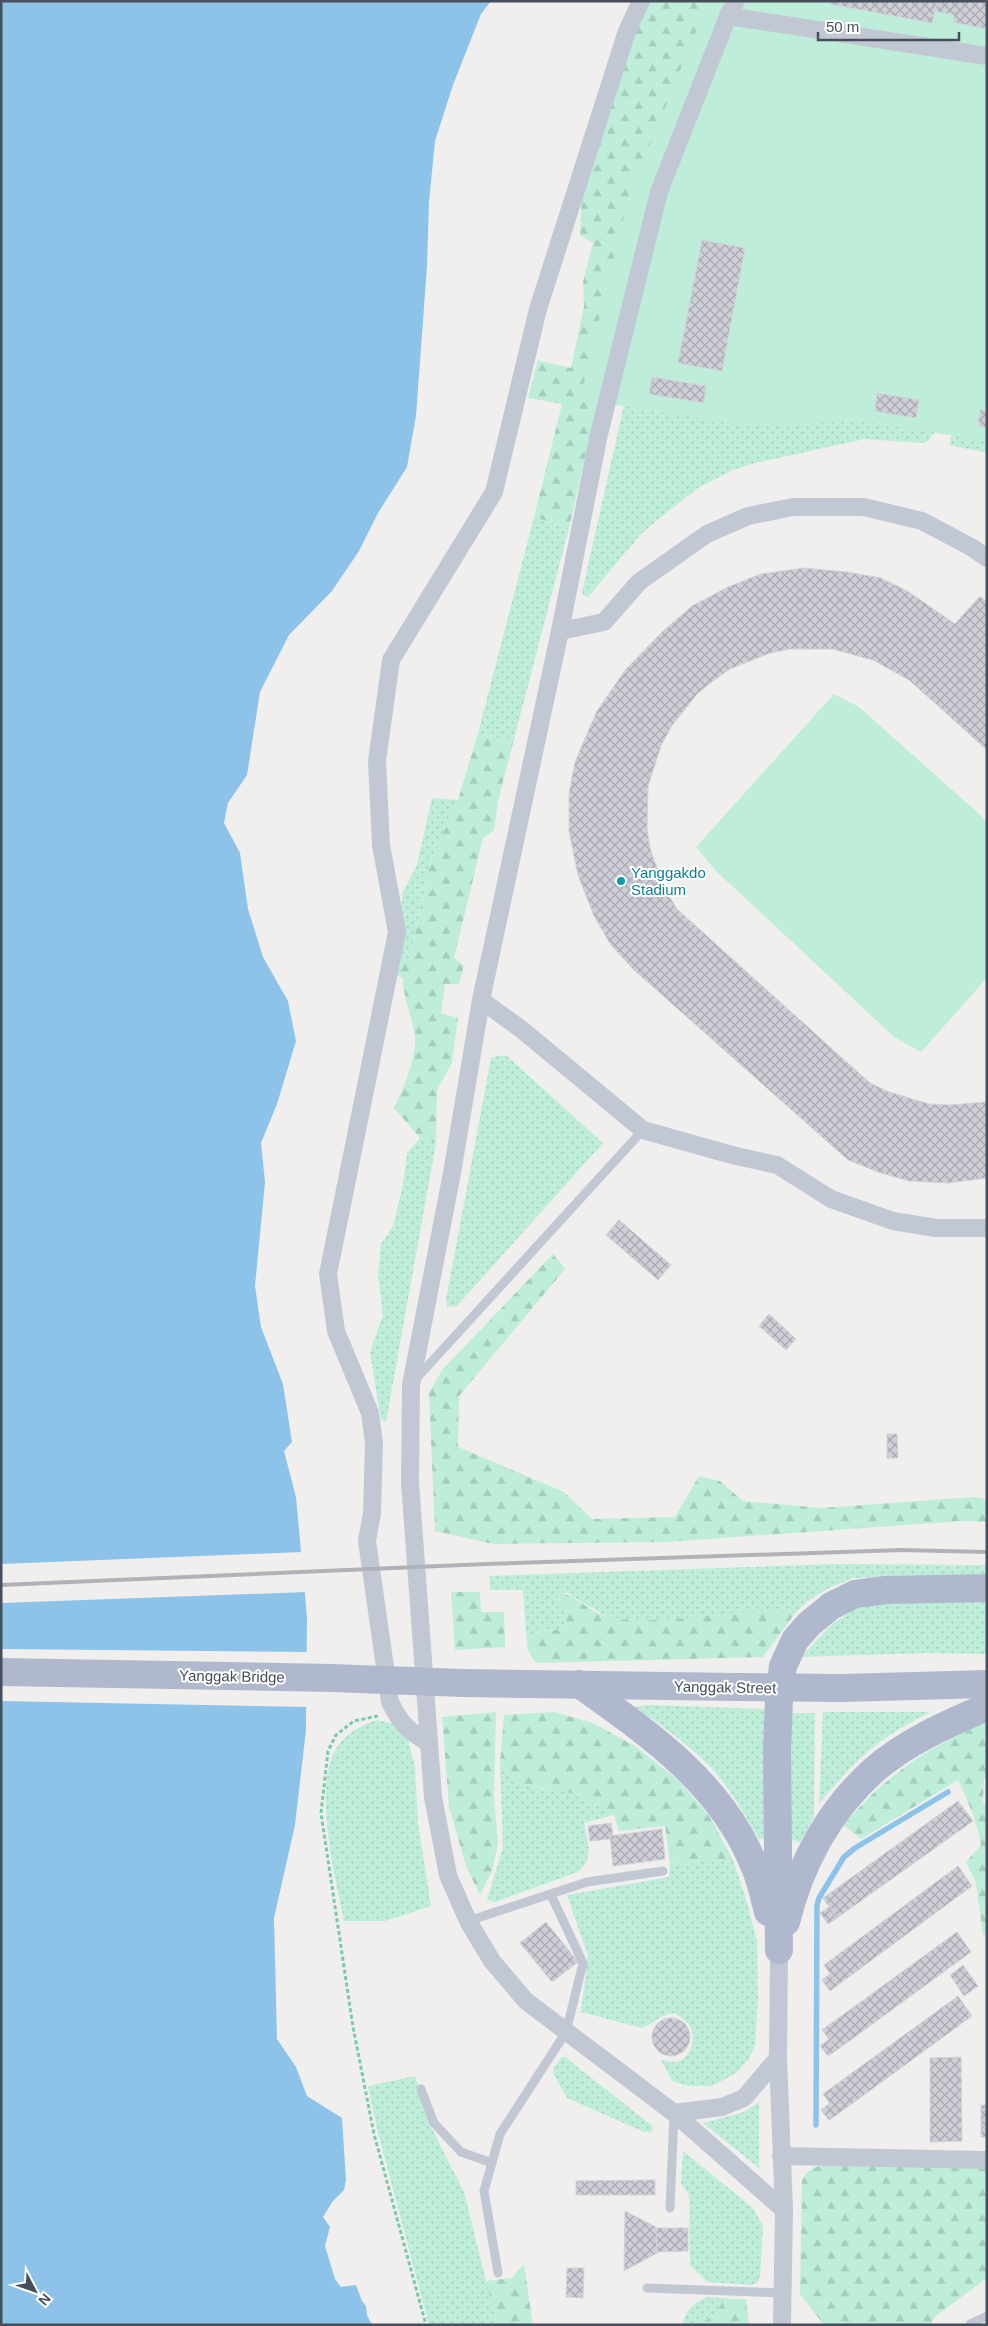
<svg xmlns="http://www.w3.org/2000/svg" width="988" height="2326" viewBox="0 0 988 2326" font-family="Helvetica,sans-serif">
<defs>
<pattern id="grass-dots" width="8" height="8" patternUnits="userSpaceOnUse" patternTransform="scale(1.25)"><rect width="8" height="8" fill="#beedd9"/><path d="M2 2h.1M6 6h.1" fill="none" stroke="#a5cdbc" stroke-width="1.8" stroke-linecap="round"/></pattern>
<pattern id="forest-firs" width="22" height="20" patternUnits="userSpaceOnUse" patternTransform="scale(1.25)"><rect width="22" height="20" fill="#beedd9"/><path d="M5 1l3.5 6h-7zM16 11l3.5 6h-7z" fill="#a5cdbc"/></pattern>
<pattern id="building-cross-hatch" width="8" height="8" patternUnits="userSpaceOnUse" patternTransform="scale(1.25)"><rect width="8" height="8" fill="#cecfd6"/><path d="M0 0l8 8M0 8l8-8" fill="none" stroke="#a9aab1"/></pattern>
</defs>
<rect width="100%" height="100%" fill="#f1efee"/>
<g fill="url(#grass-dots)">
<polygon points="746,373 936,431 927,442 921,443 865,439 755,463 733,470 698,488 660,518 641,534 588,597 584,596 582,592 625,401"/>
<polygon points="955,405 987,428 987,453 950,445"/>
<polygon points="534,517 569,528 513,743 478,733"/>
<polygon points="432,798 458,800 430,863 410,958 395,963 403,892 417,865"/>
<polygon points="498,1056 507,1056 603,1143 457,1306 447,1307 446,1300 491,1058"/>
<polygon points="420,1138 436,1143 386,1422 381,1420 370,1352 383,1315 378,1276 381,1244 393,1226 403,1185 407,1153"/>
<polygon points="837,1564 987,1565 987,1574 853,1578 827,1589 808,1601 796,1612 738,1613 659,1622 609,1618 567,1593 557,1592 557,1602 568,1615 562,1629 526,1634 523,1590 490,1590 489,1576"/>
<polygon points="987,1600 987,1654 926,1653 801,1657 832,1624 855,1609 878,1604"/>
<path d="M649 1705 767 1709 764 1839H759C749 1823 740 1806 729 1790 705 1755 669 1731 635 1707Z"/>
<path d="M823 1712H931C880 1736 854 1761 819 1804Z"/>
<polygon points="787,1713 815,1713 814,1817 800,1843 790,1839"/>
<path d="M377 1720 395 1724 408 1740 415 1767 418 1823 431 1906 385 1921H344C336 1879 309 1777 341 1742 350 1731 363 1725 377 1720Z"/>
<path d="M500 1764C517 1795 547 1785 576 1794 589 1798 602 1808 614 1815L584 1823C587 1842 595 1858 578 1872L495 1902 487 1900 503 1847Z"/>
<path d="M733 1860 746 1899 757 1941 758 1998 755 2045 749 2059 736 2073 712 2086H688L672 2081 661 2060C664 2060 669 2062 672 2062 689 2063 698 2039 690 2027 687 2021 680 2017 675 2013 662 2014 654 2023 642 2028L581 2012 588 1956 567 1895 669 1877 670 1864Z"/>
<polygon points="562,2057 565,2057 651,2125 653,2128 651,2132 644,2132 567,2098 554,2075 553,2068"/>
<polygon points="415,2076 432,2129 464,2192 497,2325 429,2325 378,2133 368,2086"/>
<polygon points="759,2102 759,2168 703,2123 744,2112"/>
<polygon points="683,2151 753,2208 763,2226 760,2277 757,2283 751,2285 707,2282 690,2265 689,2195 681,2184"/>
<path d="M709 2297 731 2299 722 2303 714 2317 694 2325H683C686 2308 693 2303 709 2297Z"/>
</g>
<g fill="url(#forest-firs)">
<polygon points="645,1 724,1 600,394 569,528 534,517 562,404 528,398 538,360 571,368 584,306 583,282 593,243 580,235 582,192"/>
<path d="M478 733 513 743 498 801 494 830 483 838 454 958 464 966 459 984H445L441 1013 458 1018 452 1063 437 1090 436 1143 420 1138 394 1108C403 1091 417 1056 415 1036 412 1016 403 999 403 978L395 974V963L410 958 430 863 458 800Z"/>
<polygon points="553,1254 565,1269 459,1396 458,1447 564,1492 592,1519 675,1517 699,1476 720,1481 743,1501 822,1508 974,1497 987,1499 987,1522 962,1521 667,1542 493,1544 435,1531 429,1393 442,1370"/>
<polygon points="451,1592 480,1592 481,1612 504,1612 505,1647 455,1650"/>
<path d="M557 1592C577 1594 591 1615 612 1618 655 1624 695 1616 738 1613 757 1612 776 1612 796 1612L763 1657 536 1663 528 1650 526 1634 562 1629 568 1615 557 1602Z"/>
<polygon points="496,1712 494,1796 498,1844 492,1871 480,1895 466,1866 449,1807 442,1717"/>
<polygon points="554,1712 593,1723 635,1746 677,1779 710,1817 733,1860 670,1864 665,1826 619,1831 614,1815 577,1794 517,1784 504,1771 500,1764 504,1715"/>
<path d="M987 1722V1777L984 1778 983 1802 987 1806V1934L983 1935 976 1883 966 1862 981 1845C977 1820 968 1802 958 1780L861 1839 844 1825C882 1778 930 1745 987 1722Z"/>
<path d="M837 2164 987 2166V2278L936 2316 930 2325H824L800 2294 802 2181C810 2164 820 2166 837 2164Z"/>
<polygon points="524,2264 533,2325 497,2325 486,2281 512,2278"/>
<polygon points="731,2299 746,2299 749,2325 694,2325 714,2317 722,2303"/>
</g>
<g fill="#beedd9">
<polygon points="708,1 987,1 987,441 861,421 745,426 580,399 628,199"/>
<polygon points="834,694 859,707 987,821 987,978 921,1052 894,1037 715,870 696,847"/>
</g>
<polygon fill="#8dc3e8" points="1,1 491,1 481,14 453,85 435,141 429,202 427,266 416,416 407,467 378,513 359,551 332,591 289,635 260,692 247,775 228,803 224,823 240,853 248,909 263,957 288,1001 296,1041 277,1104 261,1143 265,1182 255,1286 261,1327 283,1384 292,1442 284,1451 296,1497 307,1617 306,1730 295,1825 274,1918 277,2039 296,2067 307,2096 342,2118 346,2180 344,2190 333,2201 323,2217 330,2227 325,2246 335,2279 341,2287 356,2285 362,2301 366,2306 367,2315 372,2325 1,2325"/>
<g fill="#f1efee">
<polygon points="303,1552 307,1592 1,1603 1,1564"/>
<polygon points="1,1649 309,1652 309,1707 1,1701"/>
</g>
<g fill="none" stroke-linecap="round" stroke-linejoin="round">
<polyline stroke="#8dc3e8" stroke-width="5.5" points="816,2125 817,1905 819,1898 844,1857 855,1848 948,1792"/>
</g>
<g fill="url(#building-cross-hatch)" stroke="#d2d3da">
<polygon points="830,1 937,1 932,23 830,4"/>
<polygon points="937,1 987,1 987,29 953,22 954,15 935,11"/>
<polygon points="702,240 745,248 722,371 678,363"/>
<polygon points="652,377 706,386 704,403 649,394"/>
<polygon points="877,393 919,400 916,418 875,411"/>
<polygon points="980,410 987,411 987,427 978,426"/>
<polygon points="804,568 847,572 881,578 909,592 955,624 980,596 987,602 987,750 909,680 873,660 832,649 790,649 770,653 730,669 713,681 697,694 671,727 661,746 648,786 647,828 650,848 664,888 677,909 870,1083 889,1092 929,1104 950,1105 987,1102 987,1178 948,1183 909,1181 878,1172 848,1160 634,970 611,945 594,916 578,875 569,832 569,793 575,762 597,711 626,669 662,632 692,606 728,587 761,574"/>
<polygon points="619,1220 671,1265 658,1280 606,1235"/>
<polygon points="769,1314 796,1339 786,1350 759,1326"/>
<polygon points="887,1434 897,1434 898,1458 887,1458"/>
<polygon points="958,1801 973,1821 837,1918 823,1898"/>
<polygon points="611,1823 613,1836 610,1836 610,1839 590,1841 588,1826"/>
<polygon points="662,1829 665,1859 613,1866 610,1836"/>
<polygon points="958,1866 972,1886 838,1985 824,1965"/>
<polygon points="829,1907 837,1918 828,1924 820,1913"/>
<polygon points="546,1922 578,1962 552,1982 520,1943"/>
<polygon points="957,1932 971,1952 837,2050 822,2030"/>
<polygon points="963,1965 978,1986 964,1996 950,1975"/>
<polygon points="830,1974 838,1985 830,1991 822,1980"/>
<polygon points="958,1996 972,2016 838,2114 823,2094"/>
<circle cx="671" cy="2037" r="19"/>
<polygon points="829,2039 837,2050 828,2056 820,2046"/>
<polygon points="961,2057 962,2141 930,2142 930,2058"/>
<polygon points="830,2103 838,2114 829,2120 821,2110"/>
<rect x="981" y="2105" width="6" height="21"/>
<rect x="981" y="2126" width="6" height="11"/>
<polygon points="655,2180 655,2195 576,2195 576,2181"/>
<polygon points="625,2211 656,2227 657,2253 624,2271"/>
<polygon points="656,2228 688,2228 688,2251 657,2252"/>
<polygon points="567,2268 584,2268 583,2298 566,2297"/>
</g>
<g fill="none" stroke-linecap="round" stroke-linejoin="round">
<polyline stroke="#77cab1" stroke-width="3" stroke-dasharray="4 2.5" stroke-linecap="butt" points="378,1716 354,1721 336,1735 328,1751 321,1813 353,2027 374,2134 426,2325"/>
<g stroke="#c2c8d3" stroke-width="9">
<polyline points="414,1381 643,1130"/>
<polyline points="468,1921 587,1882 663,1871"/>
<polyline points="421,2089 434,2123 461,2152 492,2163"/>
<polyline points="670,2208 674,2114"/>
<polyline points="498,2273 484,2191 500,2134 566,2032 583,1963 551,1895"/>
<polyline points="647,2288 782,2293"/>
<polyline points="970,2324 987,2316"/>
</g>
<g stroke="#c2c8d3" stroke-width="18">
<polyline points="736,1 728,16 659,192 599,434 560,631 481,1000 452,1173 411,1385 410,1482 433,1797 448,1875 468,1921 492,1961 526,2001 674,2113 722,2107 744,2098 778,2058"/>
<polyline points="728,16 987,56"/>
<polyline points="560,631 604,622 639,582 707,534 748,516 793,507 864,507 922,521 971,547 987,558"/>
<polyline points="481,1000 521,1029 643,1130 732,1155 777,1165 831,1199 893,1221 936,1228 987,1228"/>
<path d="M429 1743C408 1731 401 1724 390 1702L367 1541 372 1513 374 1443 370 1413 336 1331 328 1274 397 932 381 845 377 761 391 660 494 492 538 309 627 31 641 1"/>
<polyline points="779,1950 778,2058 784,2210 782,2325"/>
<polyline points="674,2113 784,2210"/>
<polyline points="781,2156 987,2160"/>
</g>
<g stroke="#afb8cc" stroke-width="28">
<polyline points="463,1683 739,1687"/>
<path d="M579 1684C648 1733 721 1783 754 1865 761 1880 764 1897 768 1912"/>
<polyline points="841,1688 987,1684"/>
<path d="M786 1922C800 1864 829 1810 874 1770 906 1742 949 1723 987 1707"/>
<polyline points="779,1950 777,1751 779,1699 783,1666 795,1640 809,1624 831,1606 855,1594 886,1590 987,1588"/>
</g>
<polyline stroke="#b1b2b8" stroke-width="4" points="1,1585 486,1564 901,1550 987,1552"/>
<g stroke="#afb8cc" stroke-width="28">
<polyline points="1,1672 332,1678 463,1683"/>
<polyline points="739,1687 841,1688"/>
</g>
</g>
<circle fill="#0f9aa8" stroke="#fff" stroke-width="2" cx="621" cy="881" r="5"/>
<g text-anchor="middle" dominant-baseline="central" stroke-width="4" stroke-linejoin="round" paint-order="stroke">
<g font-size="15" fill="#0d838f" stroke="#fff" text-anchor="start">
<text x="631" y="872">Yanggakdo<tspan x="631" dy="17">Stadium</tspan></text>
</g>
<g font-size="15" fill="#474e5b" stroke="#fff">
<text transform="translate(232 1676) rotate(1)">Yanggak Bridge</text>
<text transform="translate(725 1687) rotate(1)">Yanggak Street</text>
</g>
</g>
<rect width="988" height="2326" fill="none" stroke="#474e5b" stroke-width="5"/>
<g transform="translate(35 2291) rotate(131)" stroke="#ffffff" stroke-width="4" paint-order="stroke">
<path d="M0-4L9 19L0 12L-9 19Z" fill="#474e5b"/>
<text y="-8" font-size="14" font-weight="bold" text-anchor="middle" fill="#474e5b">N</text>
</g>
<path d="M818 32v8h141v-8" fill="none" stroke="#474e5b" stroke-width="2.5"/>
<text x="826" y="32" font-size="15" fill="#474e5b" stroke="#ffffff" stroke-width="4" paint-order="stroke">50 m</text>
</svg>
